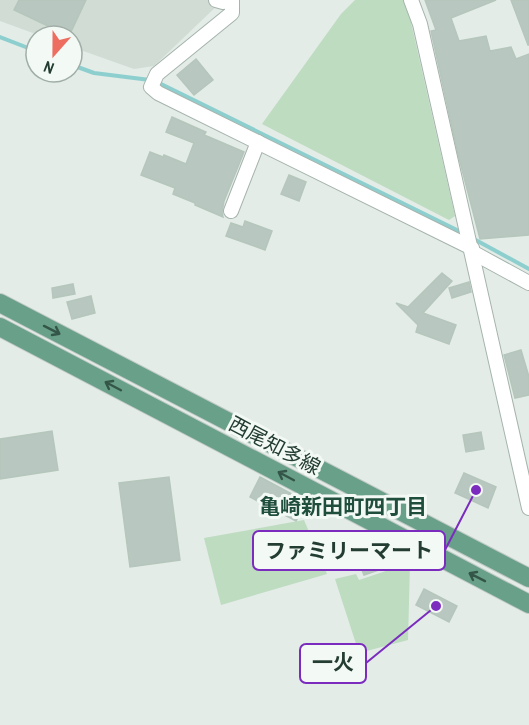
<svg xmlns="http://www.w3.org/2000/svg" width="529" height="725" viewBox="0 0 529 725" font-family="'Archivo Narrow','Noto Sans JP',sans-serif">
<rect width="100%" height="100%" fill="#e3ece7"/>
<polygon fill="#d1dcd5" points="0,0 223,0 154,66 134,69 72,47 72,36 41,36 0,21"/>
<g fill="#bddcc0">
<polygon points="355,0 403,0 410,18 455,216 449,220 262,124 341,14"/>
<polygon points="304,520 327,574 221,605 204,538"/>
<polygon points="410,563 408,640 359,653 335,579 356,574 359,580"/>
</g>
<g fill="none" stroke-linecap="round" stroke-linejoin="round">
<g stroke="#8dcfcf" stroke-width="4">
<polyline points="0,37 36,51"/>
<polyline points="72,65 94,73 150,80"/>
<polyline points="157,82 463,233"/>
<polyline points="472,238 529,269"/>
</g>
</g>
<g fill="#b8c7bf" stroke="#b5c6bc" stroke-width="1.5">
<polygon points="19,0 86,0 69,36 14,10"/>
<polygon points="425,0 496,0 451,18 459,41 486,36 490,51 511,47 516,59 529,54 529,235 480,239 458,154 431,31 436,30"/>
<polygon points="511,0 529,0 529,45 528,45"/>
<polygon points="196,59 213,80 194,95 177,75"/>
<polygon points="172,117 206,132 204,135 209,137 244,152 224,201 222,212 223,217 195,205 195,203 173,194 175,188 141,175 150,152 163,157 164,155 186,164 194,143 166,132"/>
<polygon points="289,175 306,182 299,201 281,194"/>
<polygon points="245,221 272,231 265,250 226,236 231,223 243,227"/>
<polygon points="442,273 452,281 423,313 456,325 449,344 416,332 418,325 396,303 408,307"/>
<polygon points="469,282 471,292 452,298 449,288"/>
<polygon points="73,284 75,294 53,298 52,288"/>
<polygon points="91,296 95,313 72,319 67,302"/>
<polygon points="521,350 529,377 529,395 515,398 504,355"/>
<polygon points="52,431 58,470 0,479 0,439"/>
<polygon points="481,432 484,449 466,452 463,435"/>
<polygon points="464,473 496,487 488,508 455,493"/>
<polygon points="169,477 180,560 130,567 119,483"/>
<polygon points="260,477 307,502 296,521 250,497"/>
<polygon points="389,547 396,564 364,575 357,557"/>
<polygon points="424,589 457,606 449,622 416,605"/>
</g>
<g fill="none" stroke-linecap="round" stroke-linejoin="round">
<g stroke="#a6b4ad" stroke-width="16">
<g id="minor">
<polyline points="216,0 223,2 226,0"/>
<polyline points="232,0 232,13 157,74 151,87 158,93 472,248"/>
<polyline points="411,0 420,24 529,508"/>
<polyline points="231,211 258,142"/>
<polyline points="472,252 529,283"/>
</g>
</g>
<g stroke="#c1c9c6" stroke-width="20">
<g id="primary">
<polyline points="0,303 529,578"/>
<polyline points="0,327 529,604"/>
</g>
</g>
<use href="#minor" stroke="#fff" stroke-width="14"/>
<use href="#primary" stroke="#69a089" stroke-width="18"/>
</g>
<defs><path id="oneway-shaft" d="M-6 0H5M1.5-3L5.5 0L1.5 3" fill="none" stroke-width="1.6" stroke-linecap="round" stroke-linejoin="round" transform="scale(1.5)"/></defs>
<g stroke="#345648">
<use href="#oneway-shaft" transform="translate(52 330) rotate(27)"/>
<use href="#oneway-shaft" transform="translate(113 386) rotate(-152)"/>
<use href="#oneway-shaft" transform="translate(286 476) rotate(-152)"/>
<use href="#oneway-shaft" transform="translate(477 577) rotate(-153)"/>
</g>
<g text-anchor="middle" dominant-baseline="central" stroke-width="6" stroke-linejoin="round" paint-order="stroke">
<g font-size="20" fill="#233d32" stroke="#f3f9f5">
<text transform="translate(275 445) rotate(28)">西尾知多線</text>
</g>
<g font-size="21" font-weight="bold" fill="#204e3c" stroke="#f3f9f5">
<text x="343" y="506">亀崎新田町四丁目</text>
</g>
</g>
<path fill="none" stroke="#7b2cbf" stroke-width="2" d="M476 490L445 550M436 606L366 663"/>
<g fill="#7b2cbf" stroke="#f3f9f5" stroke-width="2">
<circle cx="476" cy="490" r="6"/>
<circle cx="436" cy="606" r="6"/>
</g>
<g fill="#f3f9f5" stroke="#7b2cbf" stroke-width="2">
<rect x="253" y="531" width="192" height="39" rx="6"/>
<rect x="300" y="644" width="66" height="39" rx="6"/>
</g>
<g font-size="21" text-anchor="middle" font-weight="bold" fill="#233d32">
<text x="349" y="558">ファミリーマート</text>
<text x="333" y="670">一火</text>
</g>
<g transform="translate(54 54) rotate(201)"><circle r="28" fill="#f3f9f5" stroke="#a0aea7" stroke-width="1.5"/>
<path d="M0-4.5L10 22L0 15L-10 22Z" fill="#ed6d61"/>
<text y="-9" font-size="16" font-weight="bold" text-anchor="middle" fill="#233d32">N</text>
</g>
</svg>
